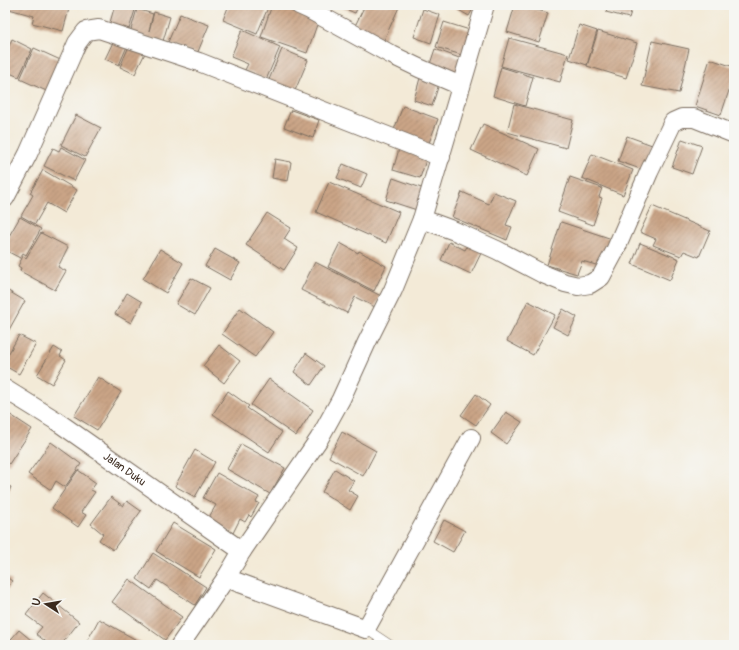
<svg xmlns="http://www.w3.org/2000/svg" width="739" height="650" viewBox="0 0 739 650" font-family="Pangolin,sans-serif">
<defs>
<pattern id="building-hatch" width="6" height="6" patternUnits="userSpaceOnUse"><rect width="6" height="6" fill="#cba587"/><path d="M-1 1l2-2M0 6l6-6M5 7l2-2" fill="none" stroke="#a6876e"/></pattern>
</defs>
<rect width="100%" height="100%" fill="#f6f6f2"/>
<filter id="ink" filterUnits="userSpaceOnUse"><feTurbulence type="fractalNoise" baseFrequency=".025" numOctaves="2"/><feDisplacementMap in="SourceGraphic" scale="8" xChannelSelector="R" yChannelSelector="G"/><feConvolveMatrix kernelMatrix="1 2 1 2 8 2 1 2 1" color-interpolation-filters="sRGB"/></filter>
<filter id="wash" filterUnits="userSpaceOnUse"><feTurbulence type="fractalNoise" baseFrequency=".012" numOctaves="4" result="noise"/><feDisplacementMap in="SourceGraphic" scale="16" xChannelSelector="R" yChannelSelector="G"/><feGaussianBlur stdDeviation="0.9" result="paint"/><feColorMatrix in="noise" values="0 0 0 0 0 0 0 0 0 0 0 0 0 0 0 0 0 1.4 0 .05"/><feComposite in="paint" operator="in"/></filter>
<g filter="url(#wash)">
<rect width="100%" height="100%" fill="#f3ead7"/>
<g id="blocks">
<g fill="url(#building-hatch)">
<polygon points="10,5 70,5 63,31 32,23 34,16 9,9"/>
<polygon points="115,5 119,5 135,10 128,32 109,26"/>
<polygon points="229,5 269,5 257,34 223,20"/>
<polygon points="272,5 280,5 319,19 307,53 261,37"/>
<polygon points="336,5 359,5 355,13"/>
<polygon points="365,5 400,5 384,40 355,26"/>
<polygon points="450,5 475,5 469,16"/>
<polygon points="515,5 521,5 548,13 539,42 507,32"/>
<polygon points="608,5 633,5 629,18 606,12"/>
<polygon points="137,9 153,14 149,31 154,12 170,17 163,41 130,33"/>
<polygon points="423,9 440,15 431,43 414,37"/>
<polygon points="180,14 209,25 197,54 168,42"/>
<polygon points="444,22 476,32 468,57 436,47"/>
<polygon points="579,25 597,31 587,65 569,59"/>
<polygon points="242,30 280,47 266,80 245,70 248,64 231,57"/>
<polygon points="598,31 637,43 626,78 587,66"/>
<polygon points="115,38 128,44 119,65 105,59"/>
<polygon points="509,38 568,54 560,82 501,66"/>
<polygon points="12,39 32,49 19,77 5,71 5,55"/>
<polygon points="652,41 689,49 679,93 642,86"/>
<polygon points="130,44 146,51 135,74 120,67"/>
<polygon points="34,48 67,63 53,94 20,79"/>
<polygon points="282,49 308,60 294,93 268,82"/>
<polygon points="435,49 462,59 456,77 429,67"/>
<polygon points="710,59 734,67 734,75 721,115 695,106"/>
<polygon points="501,67 533,77 525,106 493,96"/>
<polygon points="420,78 439,84 432,106 414,100"/>
<polygon points="514,104 573,120 566,148 507,132"/>
<polygon points="403,106 438,119 427,148 392,135"/>
<polygon points="291,110 319,120 313,138 284,127"/>
<polygon points="76,115 101,128 85,157 61,145"/>
<polygon points="483,124 539,149 527,176 471,150"/>
<polygon points="627,136 652,145 643,170 618,161"/>
<polygon points="682,139 702,146 692,174 672,167"/>
<polygon points="61,147 85,160 74,181 44,166 53,148 59,151"/>
<polygon points="399,149 427,157 420,178 393,170"/>
<polygon points="592,154 633,170 623,195 582,178"/>
<polygon points="275,159 291,162 288,181 272,178"/>
<polygon points="343,164 367,174 361,188 337,178"/>
<polygon points="43,170 77,190 64,213 47,203 35,224 21,216 33,195 30,193"/>
<polygon points="570,177 602,188 599,197 602,198 593,225 558,212"/>
<polygon points="393,178 427,190 420,211 386,200"/>
<polygon points="329,182 399,212 386,243 316,212"/>
<polygon points="462,192 489,204 494,192 516,201 506,225 512,227 507,240 452,217"/>
<polygon points="652,206 710,231 699,257 684,251 681,256 653,245 656,239 640,232"/>
<polygon points="267,213 291,228 284,239 298,248 284,270 246,245"/>
<polygon points="20,217 41,229 26,255 23,253 20,258 5,250 5,243"/>
<polygon points="561,222 612,239 603,267 582,261 577,274 547,265"/>
<polygon points="41,233 68,247 58,267 66,271 55,290 20,271 21,268 18,266 23,256 26,258"/>
<polygon points="449,242 465,250 469,243 483,249 471,274 441,260"/>
<polygon points="340,243 358,253 359,251 386,266 374,291 328,267"/>
<polygon points="640,243 679,259 670,280 632,264"/>
<polygon points="160,249 183,263 166,293 143,279"/>
<polygon points="215,249 240,263 230,280 205,266"/>
<polygon points="315,262 381,296 375,307 355,297 347,313 301,290"/>
<polygon points="191,278 210,288 195,315 176,304"/>
<polygon points="5,289 25,301 5,337"/>
<polygon points="127,293 142,302 131,323 115,314"/>
<polygon points="528,301 555,315 533,355 507,341"/>
<polygon points="240,308 273,332 255,357 222,334"/>
<polygon points="563,309 577,317 568,335 553,327"/>
<polygon points="19,335 36,344 19,374 5,366 5,360"/>
<polygon points="219,345 240,361 224,383 203,366"/>
<polygon points="54,347 62,352 60,356 66,360 52,384 37,375"/>
<polygon points="306,353 324,366 311,385 294,372"/>
<polygon points="98,377 121,392 97,430 74,416"/>
<polygon points="269,379 313,410 296,436 251,405"/>
<polygon points="228,391 249,406 247,408 282,432 269,452 213,414"/>
<polygon points="476,394 490,405 476,425 461,415"/>
<polygon points="506,412 522,422 506,444 491,433"/>
<polygon points="9,414 32,429 9,464 5,462 5,416 7,418"/>
<polygon points="342,432 376,451 363,476 329,457"/>
<polygon points="51,442 81,464 65,487 56,481 51,490 28,474"/>
<polygon points="241,444 285,468 270,494 227,469"/>
<polygon points="195,450 215,462 195,497 175,486"/>
<polygon points="335,469 354,481 348,490 358,496 350,510 322,492"/>
<polygon points="78,470 96,483 91,490 95,492 81,512 86,515 78,527 52,508"/>
<polygon points="217,473 259,497 256,502 259,503 251,517 249,515 245,522 240,519 233,533 208,519 216,505 203,498"/>
<polygon points="5,485 11,487 5,500"/>
<polygon points="111,497 123,506 127,501 141,511 113,550 99,540 103,534 91,524"/>
<polygon points="444,520 465,531 453,552 433,541"/>
<polygon points="173,523 216,549 199,577 156,551"/>
<polygon points="153,553 206,587 195,605 157,580 151,589 137,579"/>
<polygon points="5,576 12,581 7,590 5,589"/>
<polygon points="129,579 182,617 165,640 112,602"/>
<polygon points="43,593 79,622 61,645 50,645 36,634 42,627 26,615"/>
<polygon points="99,619 131,637 146,645 89,645 86,643"/>
<polygon points="19,630 37,645 6,645"/>
</g>
</g>
</g>
<g filter="url(#ink)">
<use href="#blocks" fill-opacity="0" stroke="#7b6d5f" stroke-width="1"/>
<g fill="none" stroke-linecap="round" stroke-linejoin="round">
<g stroke="#7b6d5f" stroke-width="10">
<polyline id="lane" points="366,629 390,645"/>
</g>
<g stroke="#7b6d5f" stroke-width="20">
<g id="street">
<polyline points="299,5 310,10 392,55 419,68 461,86"/>
<polyline points="5,198 28,154 77,43 86,31 99,29 199,62 441,157"/>
<polyline points="422,219 455,231 497,250 543,274 565,283 578,286 590,284 601,277 615,251 649,172 673,122 682,118 694,118 734,134"/>
<path id="s1" d="M5 389 55 420 242 551"/>
<polyline points="226,578 366,629 471,438"/>
<polyline points="180,645 226,578 242,551 319,439 341,399 367,342 393,290 422,219 485,5"/>
</g>
</g>
<use href="#lane" stroke="#fff" stroke-width="9"/>
<use href="#street" stroke="#fff" stroke-width="18"/>
</g>
</g>
<g text-anchor="middle" dominant-baseline="central" stroke-width="3" stroke-linejoin="round" paint-order="stroke">
<g font-size="11" fill="#3b2a1e" stroke="#f6f6f2">
<text stroke="none"><textPath href="#s1" startOffset="144">Jalan Duku</textPath></text>
</g>
</g>
<rect width="739" height="650" fill="none" stroke="#f6f6f2" stroke-width="20"/>
<g transform="translate(46 604) rotate(282)" stroke="#f6f6f2" stroke-width="3" paint-order="stroke">
<path d="M0-3L7 15L0 10L-7 15Z" fill="#3b2a1e"/>
<text y="-6" font-size="11" font-weight="bold" text-anchor="middle" fill="#3b2a1e">U</text>
</g>
</svg>
